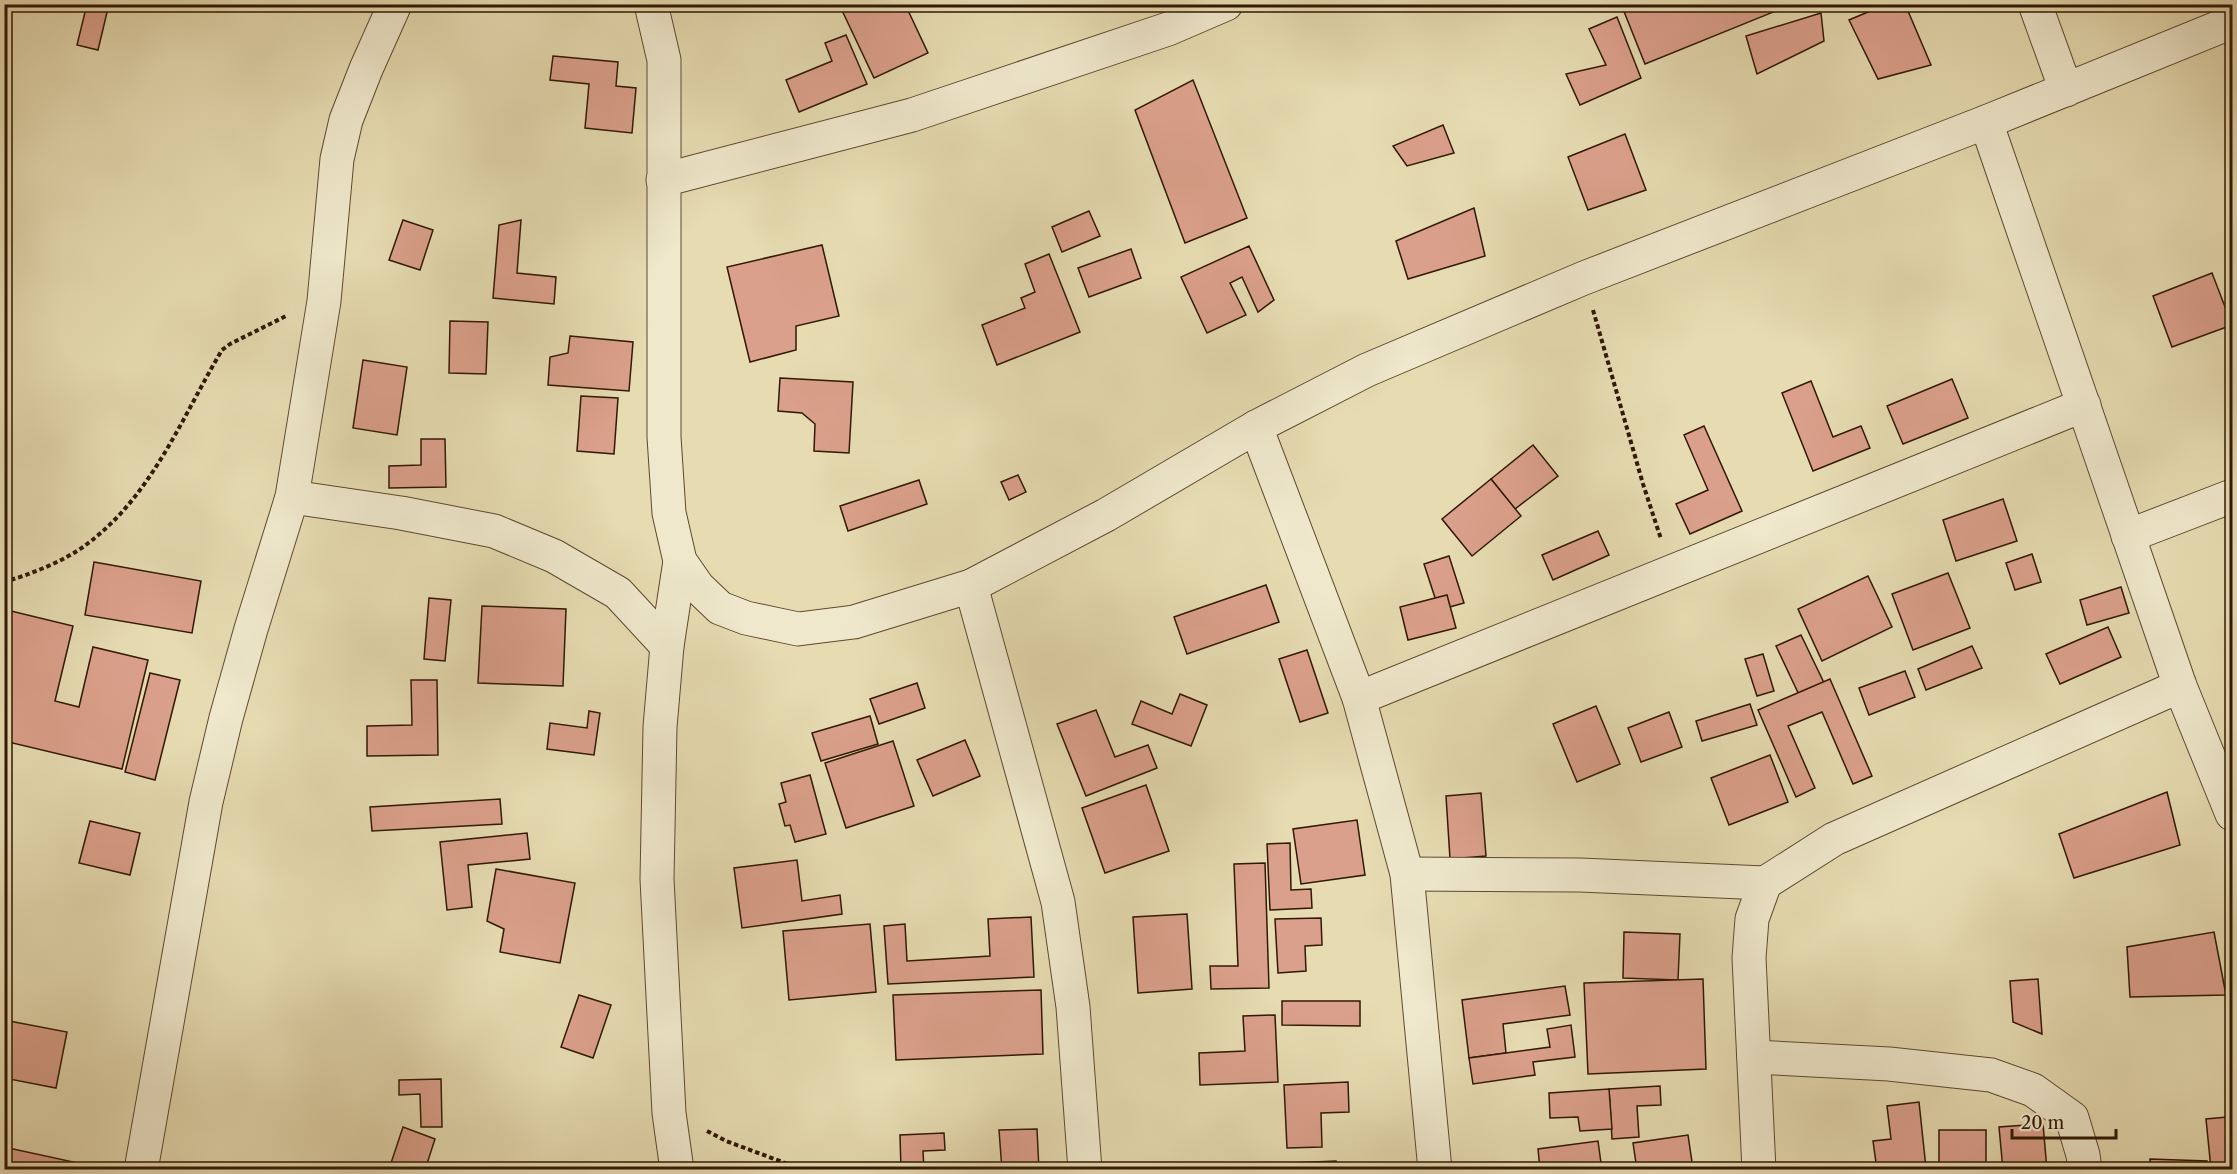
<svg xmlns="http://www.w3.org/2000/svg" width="2237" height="1174" viewBox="0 0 2237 1174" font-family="'Libre Caslon Text',serif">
<rect width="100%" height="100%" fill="#e6dbb1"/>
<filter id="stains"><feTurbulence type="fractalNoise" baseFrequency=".00333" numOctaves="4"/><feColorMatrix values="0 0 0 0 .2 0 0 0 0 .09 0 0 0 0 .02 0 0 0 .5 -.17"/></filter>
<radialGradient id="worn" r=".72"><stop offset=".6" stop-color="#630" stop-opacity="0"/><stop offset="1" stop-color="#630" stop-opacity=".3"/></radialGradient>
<g fill="#dba08b" stroke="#301804" stroke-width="1.5">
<polygon points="87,4 109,4 98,50 77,45"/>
<polygon points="839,4 905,4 928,53 874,78"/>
<polygon points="1621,4 1793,4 1645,64"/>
<polygon points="1887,4 1905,4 1931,65 1878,79 1849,20"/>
<polygon points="1821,13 1824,41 1757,74 1746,36"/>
<polygon points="1617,17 1641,78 1580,105 1566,74 1606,65 1589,29"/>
<polygon points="846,35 867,84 799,112 786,80 832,61 825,43"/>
<polygon points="553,56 618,62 616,86 636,88 632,133 585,128 589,84 550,80"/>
<polygon points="1193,80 1247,218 1185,243 1135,110"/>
<polygon points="1443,125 1454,153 1407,166 1393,146"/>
<polygon points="1625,134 1646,190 1588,210 1568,157"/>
<polygon points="1474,208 1485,256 1408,279 1396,241"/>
<polygon points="1089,211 1100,236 1062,252 1052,227"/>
<polygon points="403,220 433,230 420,270 389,260"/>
<polygon points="521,220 517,273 556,277 554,304 493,298 499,225"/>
<polygon points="822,245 839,316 796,326 796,350 750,362 727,267"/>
<polygon points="1249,246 1274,300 1258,312 1242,277 1230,283 1246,315 1207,333 1181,277"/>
<polygon points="1131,249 1141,278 1089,297 1078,268"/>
<polygon points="1049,254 1080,332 997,365 982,325 1025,308 1021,298 1035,292 1025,264"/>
<polygon points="2212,273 2232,325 2172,347 2153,296"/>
<polygon points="450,321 488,322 486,374 449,373"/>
<polygon points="570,336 633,342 629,391 548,385 550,357 568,353"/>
<polygon points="363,360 407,367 397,435 353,428"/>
<polygon points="780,378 853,382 849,453 814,451 815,424 802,413 778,411"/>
<polygon points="1952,379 1968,418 1903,444 1887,406"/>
<polygon points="1811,381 1833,437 1861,426 1870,448 1813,471 1782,393"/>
<polygon points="581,396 618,398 614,454 577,451"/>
<polygon points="1704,426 1742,511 1690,534 1676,504 1708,490 1684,435"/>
<polygon points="421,439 445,439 446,487 389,488 389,466 421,465"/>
<polygon points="1533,445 1558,476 1515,509 1491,479"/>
<polygon points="1018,475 1026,492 1009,500 1001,482"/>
<polygon points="1491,479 1521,516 1472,556 1442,519"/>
<polygon points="919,480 927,504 848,531 840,506"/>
<polygon points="2003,499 2017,541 1956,561 1943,520"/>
<polygon points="1598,531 1609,555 1553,580 1542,555"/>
<polygon points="2032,554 2041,582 2015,590 2006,563"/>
<polygon points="1449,556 1464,603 1439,610 1424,564"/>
<polygon points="94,562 201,581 192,633 85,615"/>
<polygon points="1948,573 1970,628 1913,650 1892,594"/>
<polygon points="1868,576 1892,627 1822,661 1798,609"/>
<polygon points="1266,585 1279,622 1187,654 1174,617"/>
<polygon points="2121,587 2129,613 2087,625 2080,600"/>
<polygon points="1447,595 1456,628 1408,640 1400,607"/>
<polygon points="429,598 451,600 445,661 424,659"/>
<polygon points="482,606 566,609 563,686 478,683"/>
<polygon points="11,611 73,626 55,701 79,707 93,647 148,660 122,769 4,741 4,638"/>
<polygon points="2108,627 2121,657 2060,684 2046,654"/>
<polygon points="1801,635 1826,687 1801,699 1776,646"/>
<polygon points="1972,646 1982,668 1926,690 1918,669"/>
<polygon points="1307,650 1328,713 1300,722 1279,659"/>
<polygon points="1763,654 1774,691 1757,696 1745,659"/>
<polygon points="1905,671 1915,697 1869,715 1859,688"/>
<polygon points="150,673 180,680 155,780 125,772"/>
<polygon points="1830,679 1872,776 1853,784 1822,712 1788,726 1815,788 1796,797 1758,710"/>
<polygon points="411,680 437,680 438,755 367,756 367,726 412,725"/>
<polygon points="917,683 925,708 879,724 870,699"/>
<polygon points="1180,694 1207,705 1191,746 1132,724 1141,701 1172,714"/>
<polygon points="1750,704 1757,725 1702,741 1696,721"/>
<polygon points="1596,706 1620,764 1577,782 1553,724"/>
<polygon points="1096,710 1115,757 1148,745 1157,768 1086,796 1057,724"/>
<polygon points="589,711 600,713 594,755 547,749 550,723 587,728"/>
<polygon points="1669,712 1682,747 1641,762 1628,728"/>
<polygon points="870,716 878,744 821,761 812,733"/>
<polygon points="965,740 980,776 933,796 917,760"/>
<polygon points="893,741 914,806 846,828 825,763"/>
<polygon points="1770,755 1788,802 1729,825 1711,778"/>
<polygon points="810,775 826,834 795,842 790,825 785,826 779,804 786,802 781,783"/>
<polygon points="1146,785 1169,851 1105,873 1082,808"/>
<polygon points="2167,792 2180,845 2074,878 2059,834"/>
<polygon points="1481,793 1486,856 1450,859 1446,796"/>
<polygon points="500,799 502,824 372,831 370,807"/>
<polygon points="1357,820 1365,875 1301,884 1293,829"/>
<polygon points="90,821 140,833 130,875 79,863"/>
<polygon points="527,833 530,859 468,865 472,907 447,910 440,842"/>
<polygon points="1290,843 1291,890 1311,889 1312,908 1270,910 1267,844"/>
<polygon points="797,860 802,901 840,895 842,914 742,928 734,868"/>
<polygon points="1265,863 1269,988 1211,989 1210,966 1238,966 1234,864"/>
<polygon points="496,869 575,883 560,963 500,952 504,929 487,921"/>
<polygon points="1187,914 1192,989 1138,993 1133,917"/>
<polygon points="1031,917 1034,977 888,984 884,926 905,924 907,961 990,956 988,919"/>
<polygon points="1321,918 1322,945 1305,946 1306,971 1278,973 1275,919"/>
<polygon points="870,924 876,992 789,1000 783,931"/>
<polygon points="1624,932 1680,934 1678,980 1623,978"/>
<polygon points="2214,932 2226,995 2130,997 2127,947"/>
<polygon points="1703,979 1706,1069 1588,1074 1584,983"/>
<polygon points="2038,979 2042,1034 2013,1022 2010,981"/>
<polygon points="1565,986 1570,1015 1503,1024 1506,1053 1469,1058 1462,1000"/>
<polygon points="1041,990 1043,1054 896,1060 893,995"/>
<polygon points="579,995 611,1005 593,1058 561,1047"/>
<polygon points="1282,1001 1360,1001 1360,1026 1282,1025"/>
<polygon points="1275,1015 1278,1082 1200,1085 1199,1053 1245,1051 1243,1016"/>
<polygon points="4,1020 67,1032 56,1088 4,1078"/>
<polygon points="1571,1025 1575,1057 1533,1062 1535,1075 1473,1084 1469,1058 1550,1047 1547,1029"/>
<polygon points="441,1079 442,1127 421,1127 420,1094 399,1095 399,1080"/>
<polygon points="1348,1082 1349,1112 1321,1113 1322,1147 1287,1148 1284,1085"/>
<polygon points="1660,1086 1661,1105 1637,1106 1639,1137 1612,1139 1609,1089"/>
<polygon points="1609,1089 1612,1129 1580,1131 1578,1117 1550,1118 1549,1093"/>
<polygon points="1919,1102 1926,1168 1877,1170 1873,1141 1891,1139 1887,1106"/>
<polygon points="2227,1117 2232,1167 2211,1169 2206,1119"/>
<polygon points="2043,1124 2047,1170 2003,1170 1999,1127"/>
<polygon points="403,1127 435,1139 425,1170 409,1170 391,1163"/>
<polygon points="1037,1129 1039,1170 1002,1170 999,1130"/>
<rect x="1939" y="1130" width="47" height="34"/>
<polygon points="944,1133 945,1150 923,1151 924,1170 901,1170 900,1135"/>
<polygon points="1688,1135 1693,1169 1637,1170 1633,1143"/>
<polygon points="1598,1141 1601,1163 1540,1170 1538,1149"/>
<polygon points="4,1147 78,1163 77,1170 4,1170"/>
<polygon points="2150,1159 2207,1161 2206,1170 2150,1170"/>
<polygon points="1336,1161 1336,1170 1289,1170 1289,1163"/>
</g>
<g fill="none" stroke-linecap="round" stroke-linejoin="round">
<g stroke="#5e492f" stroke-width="35">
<g id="minor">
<polyline points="651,4 664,60 664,437 669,513 680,561 698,587 720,608 746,618 798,629 854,622 971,586 1106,515 1256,427 1367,370 1584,278 1986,122 2232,22"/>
<polyline points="2035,4 2066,90"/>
<polyline points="1986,122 2180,686 2232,814"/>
<polyline points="663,180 912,115 1168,29 1226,4"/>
<polyline points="1256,427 1359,698 1407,874 1435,1170"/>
<polyline points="292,497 401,513 494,531 554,556 618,593 667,646"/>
<polyline points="2128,536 2232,496"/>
<polyline points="971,586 1058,902 1073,1007 1085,1170"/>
<polyline points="1359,698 2084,405"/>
<polyline points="1407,874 1580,875 1765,883"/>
<polyline points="1754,1057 1889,1064 1991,1075 2033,1090 2072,1118 2083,1155 2085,1170"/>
<polyline points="141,1170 206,802 226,718 251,629 292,497 324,301 337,159 346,120 366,69 395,4"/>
<polyline points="677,1170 669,1113 657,879 660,727 667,646 680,561"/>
<polyline points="1759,1170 1749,958 1752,919 1765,883 1834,839 2180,686"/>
</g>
</g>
<g stroke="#301804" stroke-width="4" stroke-dasharray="4.5 3" stroke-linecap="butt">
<polyline points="1593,310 1643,484 1661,539"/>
<path d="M4 582C31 574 65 561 87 544 152 496 182 417 222 350L230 344 288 315"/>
<polyline points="707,1131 726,1141 804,1170"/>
<polyline points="449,1170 461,1166 643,1169"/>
</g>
<use href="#minor" stroke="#efe8cc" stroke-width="33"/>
</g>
<rect width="2237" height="1174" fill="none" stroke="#e6dbb1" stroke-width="24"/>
<rect x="6" y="6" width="2225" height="1162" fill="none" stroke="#301804" stroke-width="3"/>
<rect x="12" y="12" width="2213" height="1150" fill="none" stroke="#301804" stroke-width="1.5"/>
<path d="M2012 1129v9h104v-9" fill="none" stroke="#301804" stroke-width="3"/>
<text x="2021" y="1129" font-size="18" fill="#301804" stroke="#efe8cc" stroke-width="4.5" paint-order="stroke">20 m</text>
<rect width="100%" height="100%" filter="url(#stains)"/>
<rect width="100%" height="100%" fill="url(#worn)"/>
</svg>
